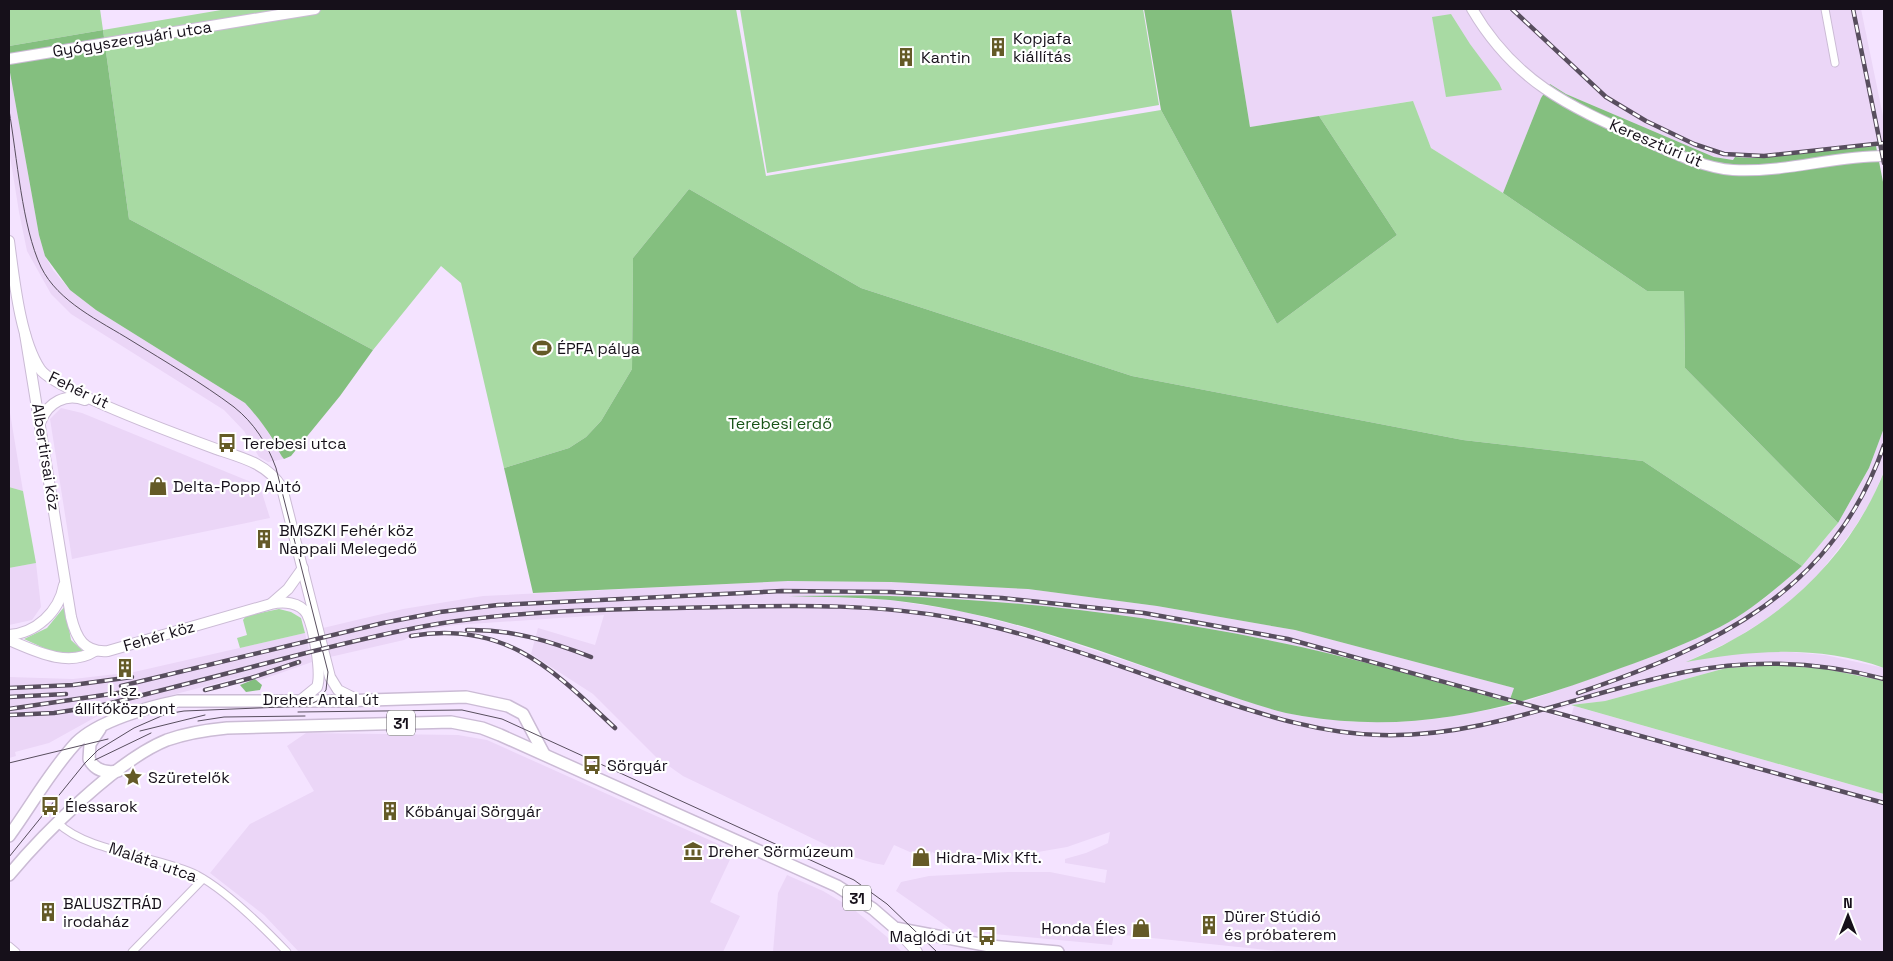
<svg xmlns="http://www.w3.org/2000/svg" width="1893" height="961" viewBox="0 0 1893 961" font-family="'Space Grotesk',sans-serif">
<rect width="100%" height="100%" fill="#f4e3ff"/>
<g fill="#ebd6f7">
<polygon points="1231,9 1861,9 1884,121 1884,145 1752,158 1735,157 1734,160 1714,157 1566,94 1550,84 1541,98 1503,193 1431,148 1412,101 1250,127"/>
<polygon points="9,67 39,235 45,256 53,270 70,290 96,310 245,403 261,421 284,459 268,462 259,457 244,431 224,410 71,314 51,294 27,251 19,212 9,150"/>
<polygon points="9,407 23,491 9,487"/>
<polygon points="61,408 82,413 251,482 261,490 270,518 72,559 50,419"/>
<polygon points="1884,428 1884,472 1870,503 1853,530 1815,579 1776,613 1733,640 1688,661 1736,653 1779,651 1825,655 1884,668 1884,681 1826,669 1779,665 1726,668 1605,701 1571,705 1549,714 1570,720 1574,706 1884,794 1884,952 1286,952 1114,934 1112,945 952,930 896,891 901,882 929,876 1008,872 1050,872 1105,883 1107,870 1065,863 1065,859 1086,853 1108,843 1110,832 1067,847 961,865 932,852 928,860 894,845 884,865 873,863 847,855 683,776 656,757 593,694 531,654 538,628 595,645 604,615 456,625 423,630 404,640 330,657 323,628 403,609 483,596 788,581 891,582 1028,589 1157,606 1295,630 1514,688 1509,702 1343,657 1268,640 1178,624 1040,606 890,596 805,596 890,600 961,611 1033,630 1247,701 1300,716 1354,722 1400,722 1441,718 1516,705 1668,651 1722,626 1765,598 1802,566 1838,523 1869,468"/>
<polygon points="36,563 41,607 32,620 9,625 9,568"/>
<polygon points="305,633 312,662 249,684 241,677 103,713 49,743 15,752 16,756 9,758 9,677 73,679 134,672"/>
<polygon points="306,733 458,735 487,740 734,851 710,902 740,916 723,952 299,952 264,915 210,873 250,824 314,791 287,746"/>
<polygon points="787,875 823,891 852,908 887,937 902,952 773,952 778,893"/>
</g>
<g fill="#a8daa3">
<polygon points="9,9 100,9 103,30 227,9 736,9 766,176 1161,110 1277,324 1397,235 1319,116 1413,101 1431,148 1503,193 1647,291 1684,291 1685,368 1838,523 1802,566 1643,461 1463,440 1132,376 861,288 689,189 633,258 632,369 601,421 586,437 569,448 504,468 461,283 441,266 373,350 129,219 103,30 9,46"/>
<polygon points="740,9 1143,9 1159,105 767,173"/>
<polygon points="1451,14 1470,44 1499,83 1502,90 1446,97 1432,17"/>
<path d="M1884 472V668C1820 645 1751 650 1686 662 1702 655 1719 648 1734 639 1801 602 1855 544 1884 472Z"/>
<polygon points="9,487 23,491 36,563 9,568"/>
<polygon points="65,606 71,640 85,653 55,653 24,639 47,628"/>
<polygon points="279,609 291,612 301,618 305,633 240,648 237,638 247,635 243,620 246,616"/>
<polygon points="1779,665 1826,669 1884,681 1884,794 1571,705 1605,701 1726,668"/>
</g>
<g fill="#84bf7f">
<polygon points="1144,9 1231,9 1250,127 1319,116 1397,235 1277,324 1161,110"/>
<path d="M103 30 129 219 373 350 340 396 291 456 284 459C278 452 277 445 272 438 264 425 255 414 245 403L96 310 70 290 45 256 39 235 9 67V46Z"/>
<polygon points="1550,84 1566,94 1714,157 1733,160 1735,157 1752,158 1876,146 1884,187 1884,428 1869,468 1838,523 1685,368 1684,291 1647,291 1503,193 1541,98"/>
<path d="M689 189 861 288 1132 376 1463 440 1643 461 1802 566C1777 588 1751 611 1720 627 1689 643 1655 656 1621 668 1515 708 1417 735 1302 716 1271 711 1240 699 1210 689 1151 669 1092 647 1032 629 986 616 938 605 890 600 856 597 822 597 788 596 822 596 856 595 890 596 1016 600 1144 615 1268 640 1349 656 1429 680 1509 702L1514 688 1295 630 1157 606 1028 589 891 582 788 581 533 593 504 468 569 448 586 437 601 421 632 369 633 258Z"/>
<polygon points="255,679 262,685 260,690 246,692 240,685"/>
</g>
<g fill="none" stroke-linecap="round" stroke-linejoin="round">
<g stroke="#cbbbd5" stroke-width="9">
<g id="street">
<polyline points="1825,9 1835,63"/>
<path d="M58 823C87 852 159 856 197 875 227 891 263 927 287 952"/>
<polyline points="9,946 16,952"/>
<polyline points="132,952 203,879"/>
</g>
</g>
<g stroke="#cbbbd5" stroke-width="12">
<g id="secondary">
<path d="M1472 9C1516 84 1571 107 1647 141 1674 153 1703 168 1733 170 1784 173 1833 156 1884 156"/>
<polyline points="9,59 315,9"/>
<path d="M9 241C14 278 20 339 40 369 54 390 189 439 219 450 244 458 269 465 282 488L330 677 338 690 358 700"/>
<path d="M25 334 71 617C76 638 84 653 108 651L271 604C283 601 300 602 307 614 314 628 322 673 317 687L301 700"/>
<path d="M41 421C48 402 66 393 85 400"/>
<polyline points="272,603 288,589 303,568"/>
<path d="M9 635C36 633 59 612 64 585"/>
<path d="M9 640C35 651 68 668 95 651"/>
<polyline points="895,928 917,952"/>
</g>
</g>
<g stroke="#cbbbd5" stroke-width="14">
<g id="primary">
<path d="M100 729 90 744 89 759C95 771 106 773 118 771"/>
<path d="M9 836C31 806 50 771 76 743 98 721 148 707 178 701H338L466 697 508 706 523 714 544 754"/>
<path d="M9 875C44 833 117 760 167 740 187 733 206 730 227 728L451 722 482 728 500 735 837 886 873 909 895 928 990 946 1058 952"/>
</g>
</g>
<use href="#street" stroke="#fff" stroke-width="7"/>
<use href="#secondary" stroke="#fff" stroke-width="10"/>
<use href="#primary" stroke="#fff" stroke-width="11"/>
<g stroke="#584e5e" stroke-width="1">
<path d="M9 110C17 156 22 227 41 267 58 302 100 321 132 341 166 362 202 383 234 407 254 423 267 443 276 468L328 672 326 690 317 701 307 706 184 711 166 714 134 728 98 750 85 763 9 857"/>
<polyline points="298,712 462,710 502,719 854,880 887,904 937,952"/>
<polyline points="198,721 224,717 305,716"/>
<polyline points="140,731 205,715"/>
<polyline points="95,760 151,733"/>
<polyline points="9,763 108,739"/>
</g>
<g stroke="#584e5e" stroke-width="4.5">
<g id="rail">
<polyline points="1512,9 1606,97 1646,121 1694,144 1724,154 1764,156 1884,143"/>
<polyline points="1853,9 1884,163"/>
<path d="M467 630C511 629 550 641 591 657"/>
<path d="M411 636C505 620 552 669 615 728"/>
<polyline points="121,686 383,623 440,612 498,605 782,591 890,592 1002,598 1144,613 1288,639 1884,803"/>
<polyline points="9,688 73,685 132,677"/>
<polyline points="205,690 251,678 299,662"/>
<path d="M1578 693C1715 646 1833 593 1884 445"/>
<polyline points="9,697 66,694"/>
<polyline points="9,709 131,691"/>
<path d="M9 715 54 713 99 706C164 690 229 673 294 656 342 644 389 632 437 624 530 609 627 609 721 607 800 605 880 604 958 619 1045 636 1128 670 1212 698 1267 716 1323 734 1381 735 1486 738 1583 692 1685 672 1752 659 1818 661 1884 679"/>
</g>
</g>
<use href="#rail" stroke="#fff" stroke-width="2.5" stroke-dasharray="8" stroke-linecap="butt"/>
</g>
<defs>
<g id="building-bare" transform="scale(1.5)"><path d="M-4-6H4V6H1V3H-1V6H-4ZM-2.5-4.3h1.7v1.8h-1.7ZM.8-4.3h1.7v1.8H.8ZM-2.5-1h1.7V.8h-1.7ZM.8-1h1.7V.8H.8Z" fill="#645a27" stroke="#fff" stroke-width="2.5" paint-order="stroke"/></g>
<g id="stadium-bare" transform="scale(1.5)"><path d="M0-5a6.5 5 0 1 0 0 10a6.5 5 0 1 0 0-10ZM-3.5-1.8h7v3.6h-7Z" fill="#645a27" stroke="#fff" stroke-width="2.5" paint-order="stroke"/></g>
<g id="bus-bare" transform="scale(1.5)"><path d="M-5-6H5V4H4V6H2V4H-2V6H-4V4H-5ZM-3.5-4V0h7V-4ZM-3.5 1.2v1.5H-2V1.2ZM2 1.2v1.5H3.5V1.2Z" fill="#645a27" stroke="#fff" stroke-width="2.5" paint-order="stroke"/></g>
<g id="shop-bare" transform="scale(1.5)"><path d="M-5-2.5h2.3a2.7 3.5 0 0 1 5.4 0H5L5.5 6h-11ZM-1.5-2.5h3a1.5 2.3 0 0 0-3 0Z" fill="#645a27" stroke="#fff" stroke-width="2.5" paint-order="stroke"/></g>
<g id="sight-bare" transform="scale(1.5)"><path d="M0-6L1.8-2.2L6-1.7L2.9 1.2L3.7 5.4L0 3.3L-3.7 5.4L-2.9 1.2L-6-1.7L-1.8-2.2Z" fill="#645a27" stroke="#fff" stroke-width="2.5" paint-order="stroke"/></g>
<g id="museum-bare" transform="scale(1.5)"><path d="M0-6L6-3V-2H-6V-3ZM-5-1h2V3h-2ZM-1-1h2V3h-2ZM3-1h2V3H3ZM-6 4H6V6H-6Z" fill="#645a27" stroke="#fff" stroke-width="2.5" paint-order="stroke"/></g>
</defs>
<g fill-rule="evenodd">
<use href="#building-bare" x="998" y="47"/>
<use href="#building-bare" x="906" y="57"/>
<use href="#stadium-bare" x="542" y="348"/>
<use href="#bus-bare" x="227" y="443"/>
<use href="#shop-bare" x="158" y="486"/>
<use href="#building-bare" x="264" y="539"/>
<use href="#building-bare" x="125" y="668"/>
<use href="#bus-bare" x="592" y="765"/>
<use href="#sight-bare" x="133" y="777"/>
<use href="#bus-bare" x="50" y="806"/>
<use href="#building-bare" x="390" y="811"/>
<use href="#museum-bare" x="693" y="851"/>
<use href="#shop-bare" x="921" y="857"/>
<use href="#building-bare" x="48" y="912"/>
<use href="#building-bare" x="1209" y="925"/>
<use href="#shop-bare" x="1141" y="928"/>
<use href="#bus-bare" x="987" y="936"/>
</g>
<g text-anchor="middle" dominant-baseline="central" stroke-width="4.5" stroke-linejoin="round" paint-order="stroke">
<g fill="#fff" stroke="#5c585f" stroke-width="1">
<rect x="387" y="710.5" width="28" height="25" rx="4"/>
<rect x="843" y="885.5" width="28" height="25" rx="4"/>
</g>
<g font-size="15" font-weight="bold" fill="#16101a">
<text x="401" y="723">31</text>
<text x="857" y="898">31</text>
</g>
<g font-size="16" fill="#16101a" stroke="#fff" text-anchor="start">
<text x="1013" y="38">Kopjafa<tspan x="1013" dy="18">kiállítás</tspan></text>
<text x="921" y="57">Kantin</text>
<text x="557" y="348">ÉPFA pálya</text>
<text x="242" y="443">Terebesi utca</text>
<text x="173" y="486">Delta-Popp Autó</text>
<text x="279" y="530">BMSZKI Fehér köz<tspan x="279" dy="18">Nappali Melegedő</tspan></text>
<text x="125" y="690" text-anchor="middle">I. sz.<tspan x="125" dy="18">állítóközpont</tspan></text>
<text x="607" y="765">Sörgyár</text>
<text x="148" y="777">Szüretelők</text>
<text x="65" y="806">Élessarok</text>
<text x="405" y="811">Kőbányai Sörgyár</text>
<text x="708" y="851">Dreher Sörmúzeum</text>
<text x="936" y="857">Hidra-Mix Kft.</text>
<text x="63" y="903">BALUSZTRÁD<tspan x="63" dy="18">irodaház</tspan></text>
<text x="1224" y="916">Dürer Stúdió<tspan x="1224" dy="18">és próbaterem</tspan></text>
<text x="1126" y="928" text-anchor="end">Honda Éles</text>
<text x="972" y="936" text-anchor="end">Maglódi út</text>
</g>
<g font-size="16" fill="#16101a" stroke="#fff">
<text transform="translate(132 39) rotate(-9)">Gyógyszergyári utca</text>
<text transform="translate(1656 143) rotate(23)">Keresztúri út</text>
<text transform="translate(79 390) rotate(26)">Fehér út</text>
<text transform="translate(46 457) rotate(81)">Albertirsai köz</text>
<text transform="translate(159 636) rotate(-16)">Fehér köz</text>
<text x="321" y="699">Dreher Antal út</text>
<text transform="translate(153 862) rotate(19)">Maláta utca</text>
</g>
<g font-size="16" fill="#185316" stroke="#fff">
<text x="780" y="423">Terebesi erdő</text>
</g>
</g>
<rect width="1893" height="961" fill="none" stroke="#16101a" stroke-width="20"/>
<g transform="translate(1848 916)" stroke="#ffffff" stroke-width="4" paint-order="stroke">
<path d="M0-4L9 19L0 12L-9 19Z" fill="#16101a"/>
<text y="-8" font-size="14" font-weight="bold" text-anchor="middle" fill="#16101a">N</text>
</g>
</svg>
